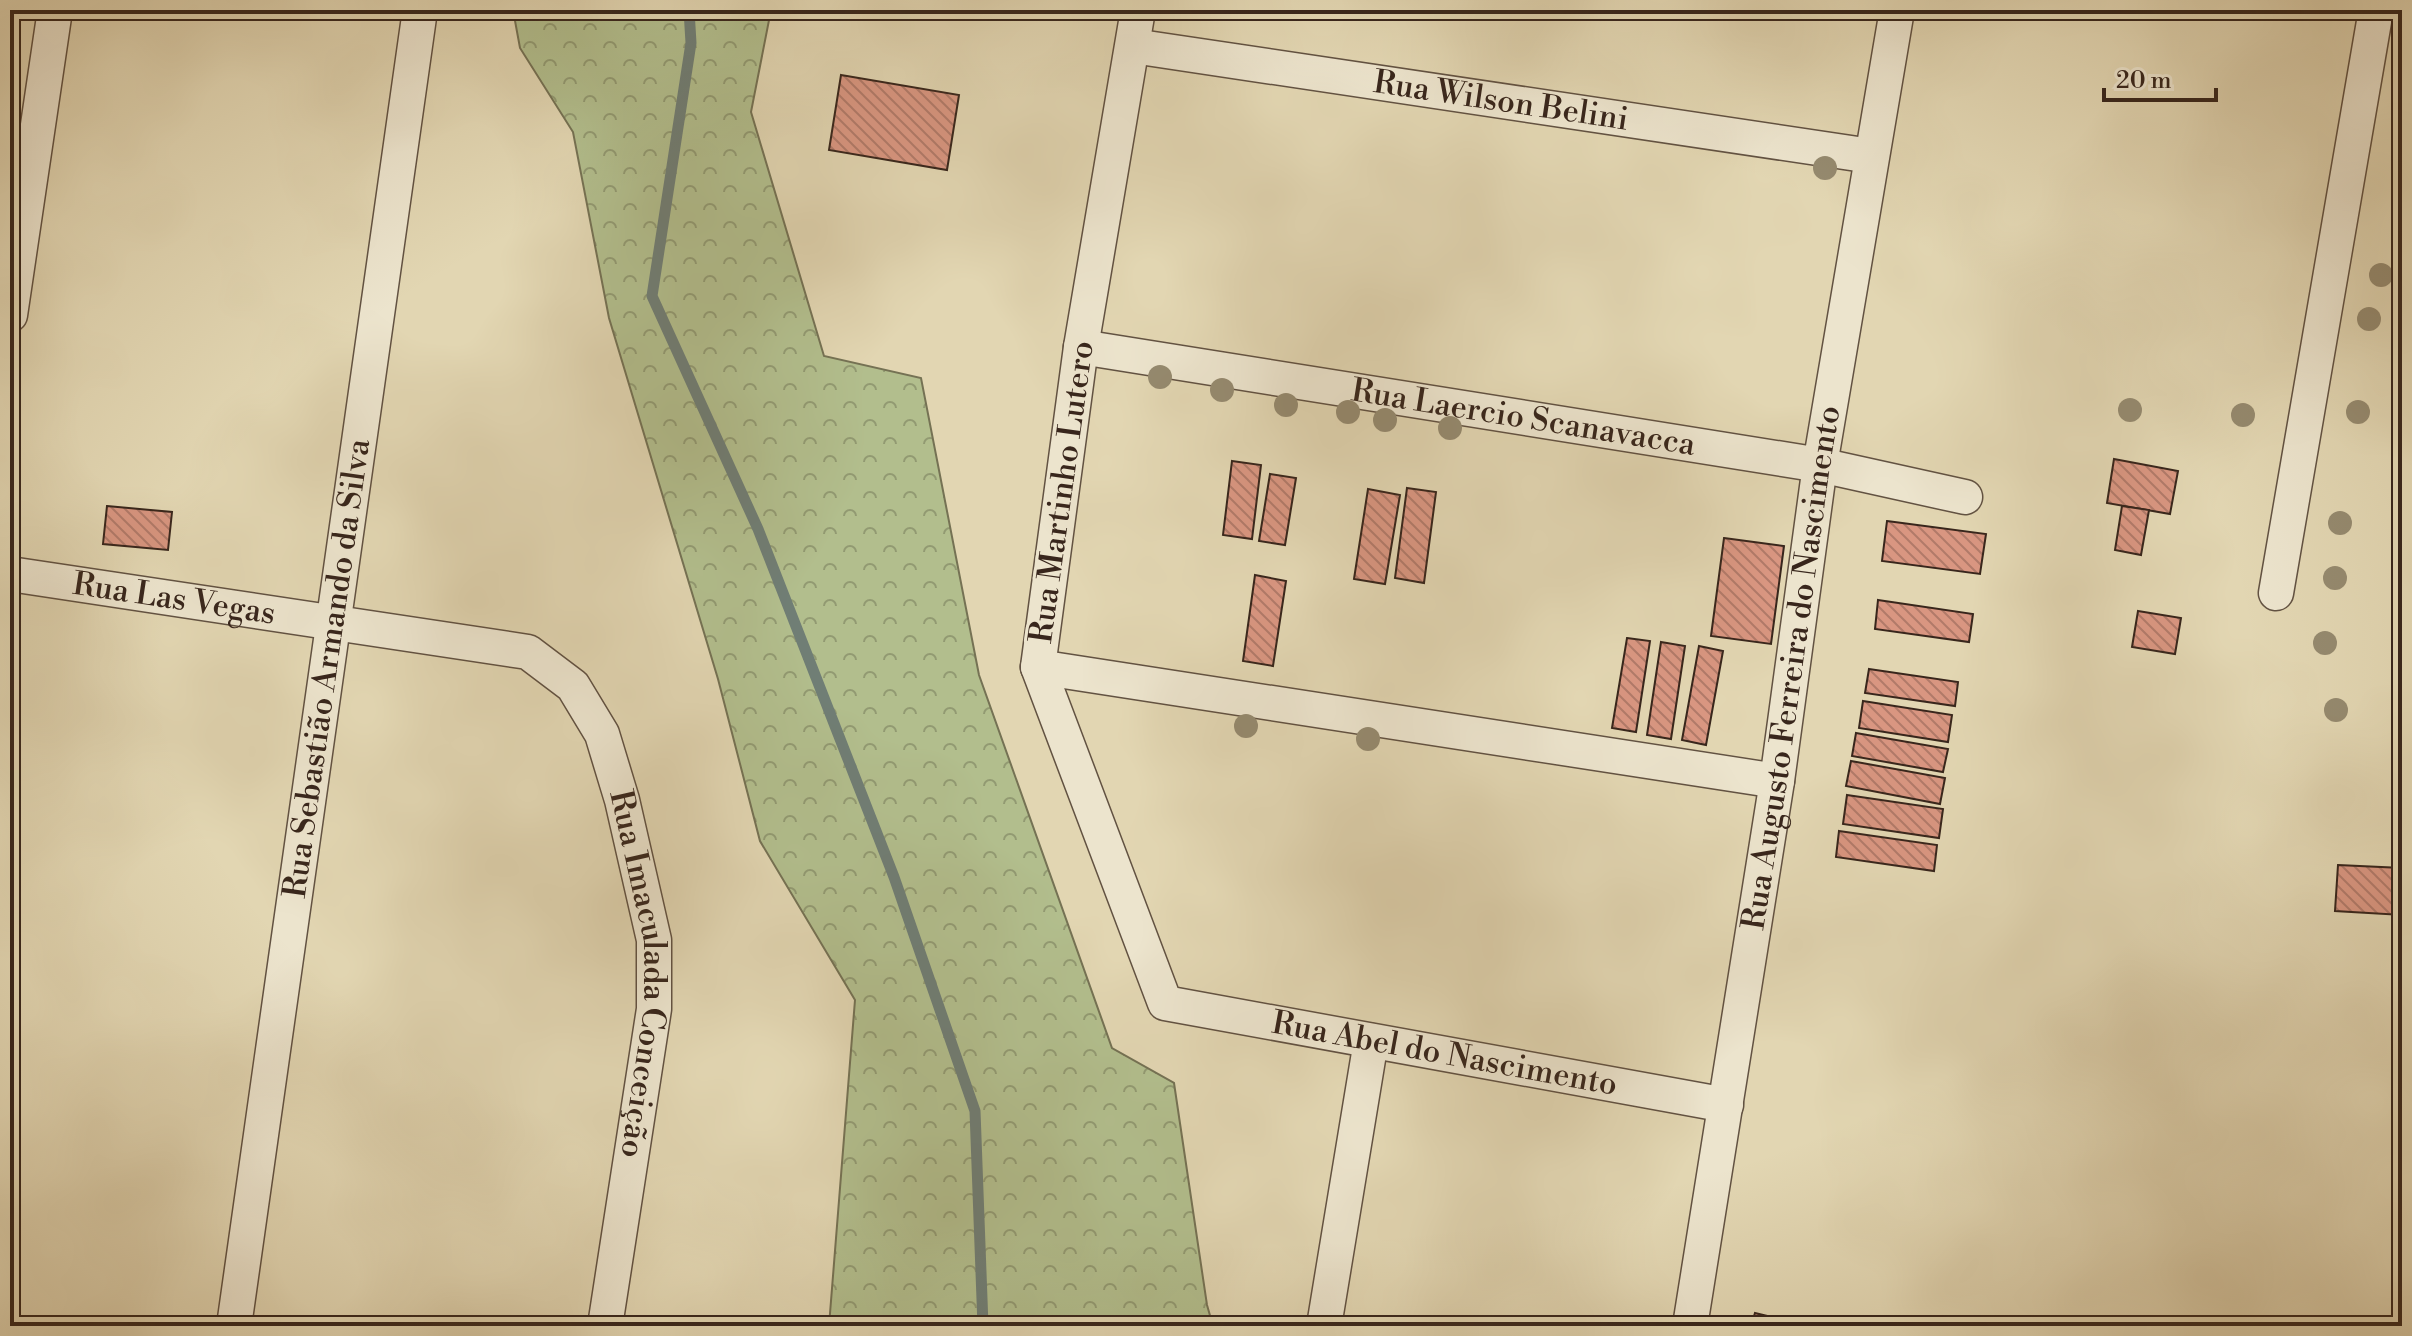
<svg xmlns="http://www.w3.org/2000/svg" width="2412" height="1336" viewBox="0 0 2412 1336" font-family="'Libre Bodoni',serif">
<defs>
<pattern id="forest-crowns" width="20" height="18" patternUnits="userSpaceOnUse" patternTransform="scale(2)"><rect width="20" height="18" fill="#b2be8d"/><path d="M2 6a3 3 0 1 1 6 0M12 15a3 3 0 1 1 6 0" fill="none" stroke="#929a72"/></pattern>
<pattern id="building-back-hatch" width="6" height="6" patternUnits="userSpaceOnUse" patternTransform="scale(2)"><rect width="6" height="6" fill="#d99681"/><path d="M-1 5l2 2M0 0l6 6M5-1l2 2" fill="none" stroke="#b17a69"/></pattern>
</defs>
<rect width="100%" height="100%" fill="#e2d6b2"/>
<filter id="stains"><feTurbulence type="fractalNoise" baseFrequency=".0025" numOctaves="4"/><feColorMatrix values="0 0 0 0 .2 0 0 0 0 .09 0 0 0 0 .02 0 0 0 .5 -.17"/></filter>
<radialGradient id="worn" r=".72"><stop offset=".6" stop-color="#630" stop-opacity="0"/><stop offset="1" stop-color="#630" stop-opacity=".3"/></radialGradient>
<polygon fill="url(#forest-crowns)" stroke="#757254" stroke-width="2" points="513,10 771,10 751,112 824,356 921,378 979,675 1112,1048 1174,1083 1207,1305 1213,1326 829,1326 855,1000 760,841 718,679 609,318 573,132 520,48"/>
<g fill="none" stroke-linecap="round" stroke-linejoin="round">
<polyline stroke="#707e75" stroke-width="11" points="689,10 691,43 652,296 758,529 894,877 975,1111 983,1326"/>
</g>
<g fill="url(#building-back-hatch)" stroke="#38261c" stroke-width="2">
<polygon points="841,75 959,95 947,170 829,150"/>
<polygon points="2114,459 2178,471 2170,514 2107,503"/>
<polygon points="1232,461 1261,465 1252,539 1223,535"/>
<polygon points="1270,474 1296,478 1285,545 1259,541"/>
<polygon points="1407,488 1436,492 1424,583 1395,578"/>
<polygon points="1368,489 1400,495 1385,584 1354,579"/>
<polygon points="107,506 172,512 168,550 103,544"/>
<polygon points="2122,506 2149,510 2141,555 2115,550"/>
<polygon points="1887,521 1986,534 1980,574 1882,561"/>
<polygon points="1724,538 1784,546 1771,644 1711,636"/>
<polygon points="1255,575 1286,581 1273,666 1243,661"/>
<polygon points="1878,600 1973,614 1969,642 1875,629"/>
<polygon points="2138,611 2181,618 2175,654 2132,647"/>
<polygon points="1627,638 1650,641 1636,732 1612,728"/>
<polygon points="1661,642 1685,646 1671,739 1647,735"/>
<polygon points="1699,646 1723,651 1706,745 1682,740"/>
<polygon points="1869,669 1958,682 1955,706 1865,693"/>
<polygon points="1863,701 1952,715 1948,742 1859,728"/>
<polygon points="1856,733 1948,749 1943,772 1852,756"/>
<polygon points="1851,761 1945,778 1940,804 1846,786"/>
<polygon points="1847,795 1943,809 1939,838 1843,824"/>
<polygon points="1839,831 1937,845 1934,871 1836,857"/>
<polygon points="2338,865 2402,868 2402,915 2335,911"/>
<polygon points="1755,1313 1808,1326 1751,1326"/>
</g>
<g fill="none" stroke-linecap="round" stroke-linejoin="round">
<g stroke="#625242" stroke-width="37">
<g id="minor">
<path id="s1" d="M1138 10 1081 347 1038 667 1165 1003 1726 1105"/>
<path id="s2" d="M1133 46 1871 156"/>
<polyline points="10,315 55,10"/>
<path id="s3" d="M1081 347 1820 465 1965 497"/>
<path id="s4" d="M10 574 528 652 573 686 602 734 622 800 654 940V1009L605 1326"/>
<polyline points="2276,593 2376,10"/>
<polyline points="1038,667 1777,781"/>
<path id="s5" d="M234 1326 420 10"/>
<polyline points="1324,1326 1371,1041"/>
<path id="s6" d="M1690 1326 1777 781 1820 465 1897 10"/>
</g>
</g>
<use href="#minor" stroke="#ece4cd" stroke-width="34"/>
</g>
<g fill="#958a6f">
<circle cx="1825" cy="168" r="12"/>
<circle cx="2381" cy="275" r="12"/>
<circle cx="2369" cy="319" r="12"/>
<circle cx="1160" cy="377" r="12"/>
<circle cx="1222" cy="390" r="12"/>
<circle cx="1286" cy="405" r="12"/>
<circle cx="2130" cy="410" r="12"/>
<circle cx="1348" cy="412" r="12"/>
<circle cx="2358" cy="412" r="12"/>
<circle cx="2243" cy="415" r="12"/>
<circle cx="1385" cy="420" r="12"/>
<circle cx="1450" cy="428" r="12"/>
<circle cx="2340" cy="523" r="12"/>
<circle cx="2335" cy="578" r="12"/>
<circle cx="2325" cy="643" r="12"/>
<circle cx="2336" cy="710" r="12"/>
<circle cx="1246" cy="726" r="12"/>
<circle cx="1368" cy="739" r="12"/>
</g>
<g text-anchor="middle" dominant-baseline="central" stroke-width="6" stroke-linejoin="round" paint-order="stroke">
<g font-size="32" fill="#38261c" stroke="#ece4cd">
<text stroke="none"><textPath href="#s2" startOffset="372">Rua Wilson Belini</textPath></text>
<text stroke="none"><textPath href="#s3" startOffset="448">Rua Laercio Scanavacca</textPath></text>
<text transform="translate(1062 492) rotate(-82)">Rua Martinho Lutero</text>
<text stroke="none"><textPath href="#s4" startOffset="166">Rua Las Vegas</textPath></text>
<text stroke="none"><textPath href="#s5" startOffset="664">Rua Sebastião Armando da Silva</textPath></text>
<text stroke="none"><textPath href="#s6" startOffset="666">Rua Augusto Ferreira do Nascimento</textPath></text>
<text stroke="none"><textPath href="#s4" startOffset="882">Rua Imaculada Conceição</textPath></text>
<text stroke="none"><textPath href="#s1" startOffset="1308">Rua Abel do Nascimento</textPath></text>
</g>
</g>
<rect width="2412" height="1336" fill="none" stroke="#e2d6b2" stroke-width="40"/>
<rect x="12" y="12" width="2388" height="1312" fill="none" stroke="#38261c" stroke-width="4"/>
<rect x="20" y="20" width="2372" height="1296" fill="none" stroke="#38261c" stroke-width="2"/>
<path d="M2104 88v12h112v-12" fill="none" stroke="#38261c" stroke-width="4"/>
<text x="2116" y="88" font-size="24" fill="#38261c" stroke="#ece4cd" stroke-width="6" paint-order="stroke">20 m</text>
<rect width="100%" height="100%" filter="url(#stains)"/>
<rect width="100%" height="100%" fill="url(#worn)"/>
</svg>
